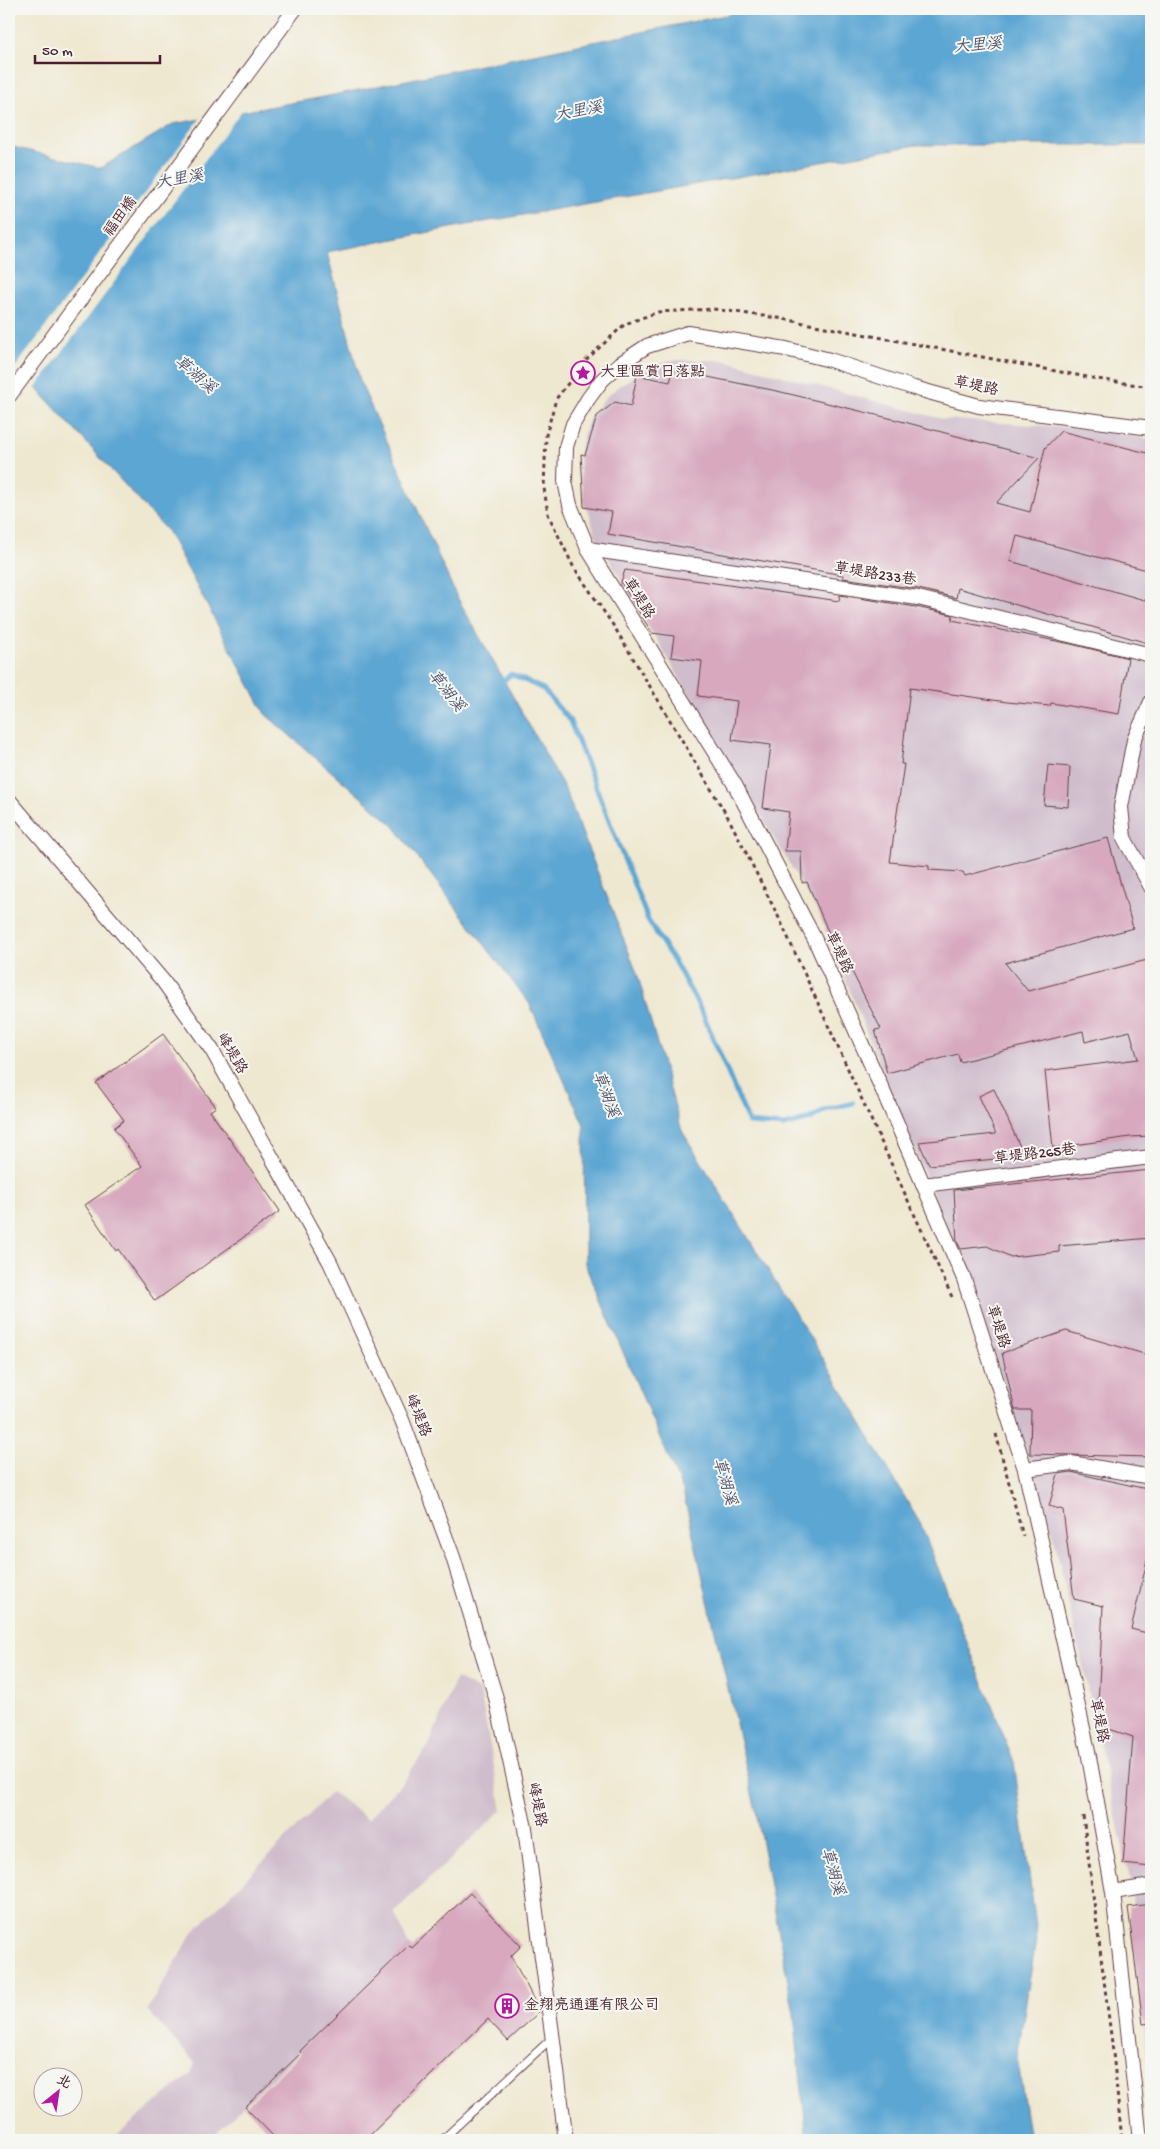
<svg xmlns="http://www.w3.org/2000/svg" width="1160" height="2149" viewBox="0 0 1160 2149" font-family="'Gochi Hand','LXGW WenKai TC',sans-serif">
<rect width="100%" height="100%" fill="#f6f6f2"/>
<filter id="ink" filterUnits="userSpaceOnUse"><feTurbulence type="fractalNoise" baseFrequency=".02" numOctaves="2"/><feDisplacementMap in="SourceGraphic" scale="10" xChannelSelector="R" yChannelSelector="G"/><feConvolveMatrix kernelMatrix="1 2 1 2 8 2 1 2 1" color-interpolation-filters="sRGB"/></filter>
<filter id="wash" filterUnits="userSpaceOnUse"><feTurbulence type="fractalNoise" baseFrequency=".0096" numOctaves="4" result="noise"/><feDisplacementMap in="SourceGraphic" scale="20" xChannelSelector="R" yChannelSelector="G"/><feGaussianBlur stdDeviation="1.12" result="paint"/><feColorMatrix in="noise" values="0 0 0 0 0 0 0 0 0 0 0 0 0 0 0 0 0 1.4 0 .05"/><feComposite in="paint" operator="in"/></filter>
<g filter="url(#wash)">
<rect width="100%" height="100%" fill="#efe8d0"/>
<g fill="#d0bdcc">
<polygon points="671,360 723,360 942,419 1079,428 1151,439 1151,2099 1131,1884 1052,1528 969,1280 894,1100 819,914 595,535 580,479 579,454 584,431 591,416 605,398 619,386 637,374"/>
<polygon points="456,1678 480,1691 502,1810 394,1912 409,1945 209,2140 102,2140 104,2137 111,2140 191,2074 195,2063 147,2010 194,1931 332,1792 368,1819 401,1784 429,1745"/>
</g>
<polygon fill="#5ba6d3" stroke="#52627f" points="755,9 1151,9 1151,145 917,145 461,226 327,252 361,384 456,595 565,789 637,973 682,1131 826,1363 921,1525 1014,1762 1037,1934 1017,2057 1030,2140 807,2140 794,2014 756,1811 683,1491 585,1264 584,1125 529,1003 393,825 265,714 168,532 9,358 9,146 101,168 173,124 319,98"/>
<polygon fill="#efe8d0" points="243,109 34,390 15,368 202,116"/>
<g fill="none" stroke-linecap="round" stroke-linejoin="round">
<polyline stroke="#5ba6d3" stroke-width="5" points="500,684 511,674 543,689 570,721 648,920 677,966 703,1014 749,1123 784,1126 810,1119 825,1110 853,1103"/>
</g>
<g id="blocks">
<g fill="#d7a8be">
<polygon points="673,370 777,391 893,419 1039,458 996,503 1030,512 1045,448 1061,431 1151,454 1151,571 1017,536 1010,561 1151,602 1151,644 958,588 956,598 919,589 843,578 843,575 608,534 612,512 584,507 581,454 585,455 597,416 615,402 631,406 637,375 670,382"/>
<polygon points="625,570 839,601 840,595 916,607 953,615 952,620 1071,644 1128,658 1119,714 1051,703 1050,706 1007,702 910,688 901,764 904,764 890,862 929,866 929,870 963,872 965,876 1108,838 1133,928 1005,963 1028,991 1151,959 1151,1136 1130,1137 1053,1148 1045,1071 1138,1059 1130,1031 1085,1042 1083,1031 960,1062 958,1054 887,1073 875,1030 881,1029 843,954 838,955 807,882 802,883 801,851 785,851 789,812 763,808 771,745 732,740 737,701 698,696 702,661 671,657 674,636 652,633 621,582"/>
<polygon points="1048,765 1070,767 1068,807 1044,805"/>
<polygon points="163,1034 216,1107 210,1111 280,1211 155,1301 118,1249 116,1251 85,1205 142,1166 114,1128 124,1120 96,1083"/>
<polygon points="994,1089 1022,1151 1007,1158 929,1165 919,1142 996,1134 979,1096"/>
<polygon points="1151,1170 1151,1238 1059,1246 1059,1252 1011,1257 987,1246 961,1249 957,1242 954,1190"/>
<polygon points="1066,1331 1151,1356 1151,1457 1030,1454 1031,1410 1015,1410 1002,1353"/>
<polygon points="1071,1472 1151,1490 1151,1544 1131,1629 1151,1634 1151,1867 1123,1864 1133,1737 1097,1725 1103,1606 1074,1599 1063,1510 1049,1506 1058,1474"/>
<polygon points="470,1893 521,1946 511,1956 540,2011 508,2041 488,2019 365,2140 277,2140 245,2107 301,2053 300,2051 409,1945 412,1948"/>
<polygon points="1151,1904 1151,2023 1143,2024 1128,1907"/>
</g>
</g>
</g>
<g filter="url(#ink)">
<use href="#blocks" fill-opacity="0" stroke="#633d44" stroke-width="1"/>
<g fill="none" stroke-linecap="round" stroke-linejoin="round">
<g stroke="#633d44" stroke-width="9">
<polyline id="lane" points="442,2140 553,2037"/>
</g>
<g stroke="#633d44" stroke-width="16">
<g id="street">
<polyline points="9,396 295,9"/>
<polyline points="588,549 918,598 1151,655"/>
<polyline points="1151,702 1134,740 1121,807 1124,838 1151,887"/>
<polyline points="9,800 163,981 212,1050 330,1262 402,1420 453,1557 496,1698 525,1828 566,2140"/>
<polyline points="923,1185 1151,1157"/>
<polyline points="1025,1469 1071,1463 1151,1477"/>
<polyline points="1113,1892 1151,1886"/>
<polyline points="1140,2140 1113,1892 1088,1751 1025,1469 964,1279 883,1091 815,940 735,785 588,549 570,505 565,481 566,447 573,424 588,399 602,380 621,363 647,346 688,333 786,349 830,360 914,388 979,406 1151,428"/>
</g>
</g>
<g stroke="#633d44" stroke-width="3" stroke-dasharray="4 4" stroke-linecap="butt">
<polyline points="952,1297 780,920 729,819 615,628 573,566 548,514 544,488 546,435 556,399 586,360 625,324 658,312 713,309 778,318 1097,379 1151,387"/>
<polyline points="996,1434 1023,1536"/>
<polyline points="1083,1816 1112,2043 1122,2140"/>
</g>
<use href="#lane" stroke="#fff" stroke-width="7"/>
<use href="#street" stroke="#fff" stroke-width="14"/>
</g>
</g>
<defs>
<g id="sight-ring" transform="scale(1.25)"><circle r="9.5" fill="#f6f6f2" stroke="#b5179e" stroke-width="1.5"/><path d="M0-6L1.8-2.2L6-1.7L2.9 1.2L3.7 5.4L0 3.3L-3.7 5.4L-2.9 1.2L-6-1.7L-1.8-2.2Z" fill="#b5179e"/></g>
<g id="building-ring" transform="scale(1.25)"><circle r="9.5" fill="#f6f6f2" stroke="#b5179e" stroke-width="1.5"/><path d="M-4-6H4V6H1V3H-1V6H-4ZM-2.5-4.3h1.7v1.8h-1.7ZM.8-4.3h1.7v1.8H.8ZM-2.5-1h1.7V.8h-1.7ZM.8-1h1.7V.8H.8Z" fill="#b5179e"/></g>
</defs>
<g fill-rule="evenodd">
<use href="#sight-ring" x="583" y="373"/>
<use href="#building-ring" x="507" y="2006"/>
</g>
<g text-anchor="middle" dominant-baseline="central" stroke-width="4" stroke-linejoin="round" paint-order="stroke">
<g font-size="15" fill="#4a1f2b" stroke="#f6f6f2">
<text transform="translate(121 217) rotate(-54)">福田橋</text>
<text transform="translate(976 387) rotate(12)">草堤路</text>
<text transform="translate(875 575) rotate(9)">草堤路233巷</text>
<text transform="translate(638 599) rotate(58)">草堤路</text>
<text transform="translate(838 953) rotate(65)">草堤路</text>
<text transform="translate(231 1054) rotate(59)">峰堤路</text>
<text transform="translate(1035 1155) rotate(-7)">草堤路265巷</text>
<text transform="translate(997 1327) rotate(72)">草堤路</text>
<text transform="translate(417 1416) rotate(68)">峰堤路</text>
<text transform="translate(1098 1721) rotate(78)">草堤路</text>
<text transform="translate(536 1805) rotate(78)">峰堤路</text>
</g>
<g font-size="15" fill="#4a1f2b" stroke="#f6f6f2" text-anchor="start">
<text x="600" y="373">大里區賞日落點</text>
<text x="524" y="2006">金翔亮通運有限公司</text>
</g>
<g font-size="16" font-style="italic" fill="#51556e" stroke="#f6f6f2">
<text transform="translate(978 47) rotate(-5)">大里溪</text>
<text transform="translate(579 113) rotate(-10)">大里溪</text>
<text transform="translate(180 181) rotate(-10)">大里溪</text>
<text transform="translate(194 376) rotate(41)">草湖溪</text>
<text transform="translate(445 692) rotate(52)">草湖溪</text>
<text transform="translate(604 1095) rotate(70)">草湖溪</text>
<text transform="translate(723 1482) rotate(74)">草湖溪</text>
<text transform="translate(831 1872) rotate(74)">草湖溪</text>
</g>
</g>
<rect width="1160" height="2149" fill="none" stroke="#f6f6f2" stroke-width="30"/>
<g transform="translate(58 2092) rotate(30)"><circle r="24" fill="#f6f6f2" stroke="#b1a0a2"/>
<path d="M0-4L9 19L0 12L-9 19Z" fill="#b5179e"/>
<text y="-8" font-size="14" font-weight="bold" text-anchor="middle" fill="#4a1f2b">北</text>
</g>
<path d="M35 55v8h125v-8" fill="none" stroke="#4a1f2b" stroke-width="2.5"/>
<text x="42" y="55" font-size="15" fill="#4a1f2b" stroke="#f6f6f2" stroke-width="4" paint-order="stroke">50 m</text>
</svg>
